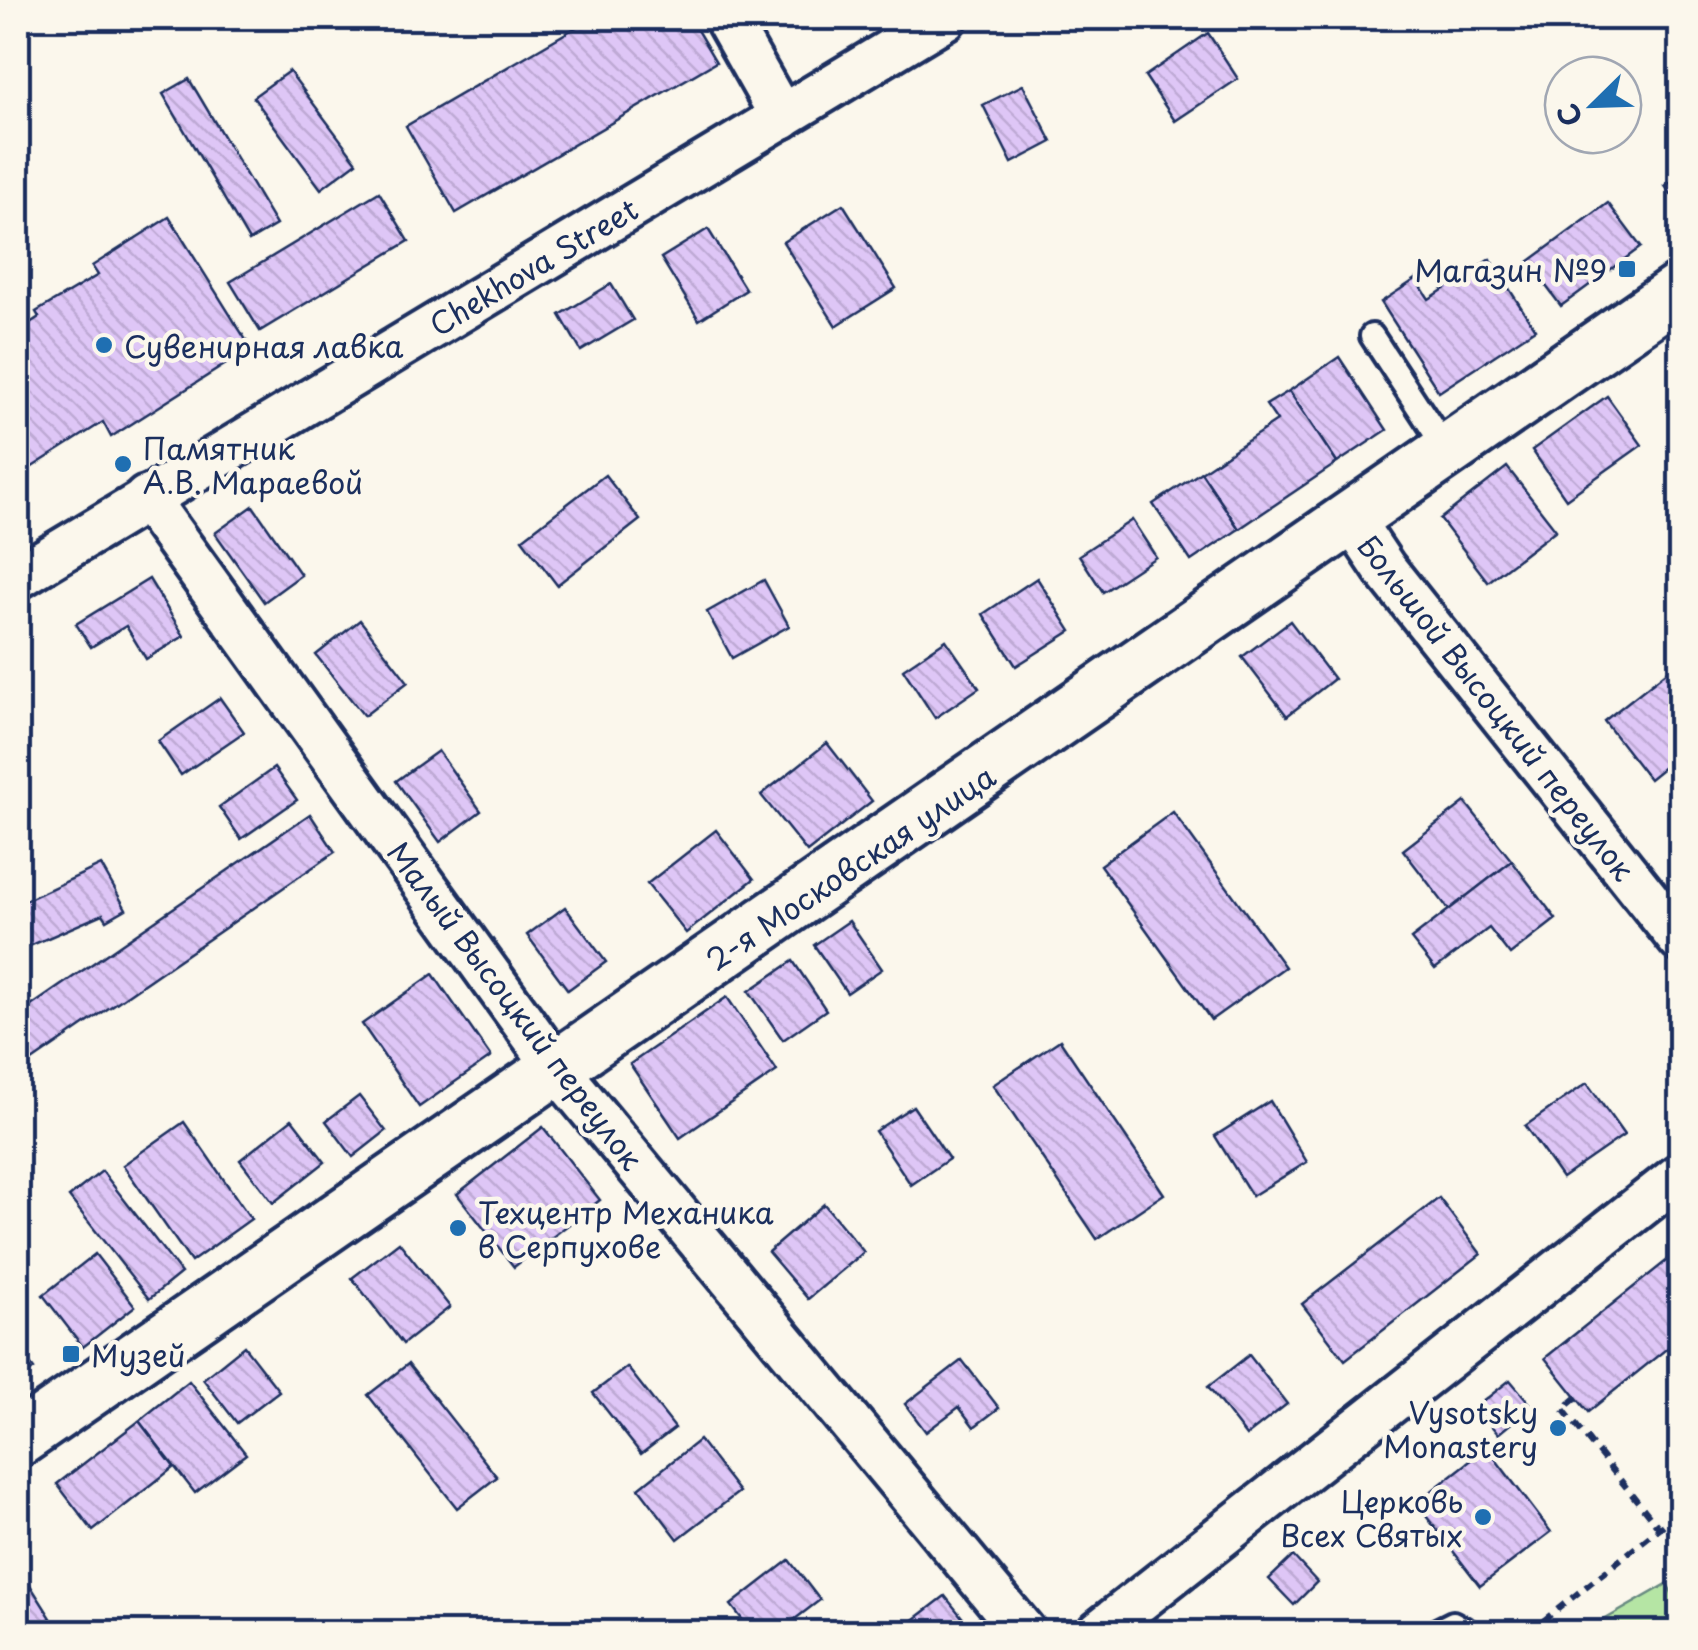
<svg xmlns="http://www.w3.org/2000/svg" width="1698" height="1650" viewBox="0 0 1698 1650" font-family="'Playpen Sans',sans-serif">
<defs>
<pattern id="building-back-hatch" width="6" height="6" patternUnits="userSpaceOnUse" patternTransform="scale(2.5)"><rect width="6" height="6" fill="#dec6f6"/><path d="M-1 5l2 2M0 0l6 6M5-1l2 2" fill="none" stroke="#beaad5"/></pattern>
</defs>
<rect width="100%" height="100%" fill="#fbf7ec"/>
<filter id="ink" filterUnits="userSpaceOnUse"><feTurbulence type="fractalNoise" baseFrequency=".01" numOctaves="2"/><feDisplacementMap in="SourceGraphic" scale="20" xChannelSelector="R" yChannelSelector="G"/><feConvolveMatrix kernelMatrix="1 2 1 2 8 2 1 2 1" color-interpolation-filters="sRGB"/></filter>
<g filter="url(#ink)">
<polygon fill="#b5e5a4" stroke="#688a81" stroke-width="2.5" points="1667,1584 1680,1607 1680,1632 1583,1632"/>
<g fill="url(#building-back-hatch)" stroke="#1b2f5e" stroke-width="2.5">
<polygon points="592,18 690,18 716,62 456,213 406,126"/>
<polygon points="1208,33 1238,79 1175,121 1145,76"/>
<polygon points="289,71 357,162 321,189 253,97"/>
<polygon points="189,79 276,225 249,241 163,94"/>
<polygon points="1023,85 1052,142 1012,163 983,105"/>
<polygon points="1680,175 1680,206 1665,186"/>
<polygon points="379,192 409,241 260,331 230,282"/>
<polygon points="1608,203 1641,247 1561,306 1528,262"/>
<polygon points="843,204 896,288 836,326 783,242"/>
<polygon points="169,217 251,348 111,437 103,422 18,476 18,331 39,317 36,312 98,275 92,266"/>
<polygon points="708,229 746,290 699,320 661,258"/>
<polygon points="1490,259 1535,329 1439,392 1381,302 1416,279 1429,299"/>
<polygon points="611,284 633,320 581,351 560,315"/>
<polygon points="1339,357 1387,430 1337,463 1289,391"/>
<polygon points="1289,391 1337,463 1239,529 1201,472 1277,421 1266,405"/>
<polygon points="1607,396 1642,445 1566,499 1532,450"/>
<polygon points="1507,467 1556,530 1488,582 1440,519"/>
<polygon points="1201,472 1239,529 1191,561 1153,504"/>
<polygon points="605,475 640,520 557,585 522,539"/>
<polygon points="253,506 301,575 264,602 215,533"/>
<polygon points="1132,520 1156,557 1103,592 1079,555"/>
<polygon points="1037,578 1071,631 1016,666 983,614"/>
<polygon points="149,579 184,636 146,659 126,626 91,647 76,624"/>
<polygon points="764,580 789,626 732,658 707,612"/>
<polygon points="360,620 408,682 364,716 316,655"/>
<polygon points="1290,621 1334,679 1287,716 1242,657"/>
<polygon points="946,640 979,688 935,718 903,669"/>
<polygon points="1680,661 1680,754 1649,779 1604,721"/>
<polygon points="220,698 244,732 181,775 158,741"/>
<polygon points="827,743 872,801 807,852 761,795"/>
<polygon points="438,751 481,811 440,842 396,781"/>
<polygon points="274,768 297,800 241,839 219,807"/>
<polygon points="1465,802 1512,861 1449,910 1403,850"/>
<polygon points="1173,812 1285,967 1211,1020 1100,865"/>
<polygon points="310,814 335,852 32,1061 18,1040 18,1015"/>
<polygon points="716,830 754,879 686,933 647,884"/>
<polygon points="1512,861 1556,919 1510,955 1489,928 1435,969 1411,939"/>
<polygon points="101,865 126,909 107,920 103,914 18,951 18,904"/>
<polygon points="565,907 606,962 568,990 527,935"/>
<polygon points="849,921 882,969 847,993 814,945"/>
<polygon points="793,961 826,1010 783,1040 749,991"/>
<polygon points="433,974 491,1057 419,1107 362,1024"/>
<polygon points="727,997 777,1071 680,1138 630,1064"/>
<polygon points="1060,1040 1164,1194 1097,1239 993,1085"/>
<polygon points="1587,1083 1624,1135 1562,1178 1525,1126"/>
<polygon points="359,1096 386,1131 353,1157 326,1121"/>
<polygon points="1270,1101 1307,1162 1252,1196 1215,1136"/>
<polygon points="913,1106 949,1159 911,1185 875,1131"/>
<polygon points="292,1119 325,1162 273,1203 240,1160"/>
<polygon points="184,1122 251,1219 191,1262 123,1165"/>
<polygon points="543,1127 600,1200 514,1267 457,1194"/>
<polygon points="102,1171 181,1273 149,1299 69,1197"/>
<polygon points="1439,1198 1481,1254 1345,1360 1302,1304"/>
<polygon points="824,1204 864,1252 808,1299 768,1252"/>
<polygon points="399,1242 450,1307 403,1344 352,1278"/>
<polygon points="1680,1250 1680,1338 1588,1412 1545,1358"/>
<polygon points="95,1254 135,1306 83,1347 43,1295"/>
<polygon points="244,1346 279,1391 237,1423 203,1379"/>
<polygon points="18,1348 34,1369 18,1382"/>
<polygon points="1249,1355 1287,1404 1246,1436 1208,1387"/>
<polygon points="962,1360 999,1408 974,1427 959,1407 926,1432 905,1404"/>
<polygon points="408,1364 497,1477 457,1508 368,1395"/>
<polygon points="627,1367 675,1428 641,1454 593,1393"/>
<polygon points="1510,1380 1532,1406 1498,1434 1476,1407"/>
<polygon points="189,1381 246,1454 195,1493 139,1421"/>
<polygon points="139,1421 174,1467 93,1531 57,1484"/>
<polygon points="699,1440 739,1492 678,1539 639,1488"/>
<polygon points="1487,1448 1551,1532 1480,1586 1416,1503"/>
<polygon points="1293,1556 1317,1582 1294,1605 1269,1579"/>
<polygon points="789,1560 820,1600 778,1632 752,1632 731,1605"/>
<polygon points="18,1566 51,1618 28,1632 18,1632"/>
<polygon points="945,1596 974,1632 898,1632"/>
</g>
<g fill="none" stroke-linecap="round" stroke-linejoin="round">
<g stroke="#1b2f5e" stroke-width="30">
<g id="service">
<polyline points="1372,336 1449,454"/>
<polyline points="1435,1632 1453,1623 1469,1632"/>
</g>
</g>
<g stroke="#1b2f5e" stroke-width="50">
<g id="minor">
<polyline points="726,18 782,117"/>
<polyline points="146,498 557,1069 1024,1632"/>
<polyline points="1352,520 1384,568 1680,940"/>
<polyline points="18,577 945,18"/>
<polyline points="1099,1632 1680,1175"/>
</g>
</g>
<g stroke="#1b2f5e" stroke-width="60">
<polyline id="tertiary" points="18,1440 1680,290"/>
</g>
<g stroke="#1b2f5e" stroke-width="6" stroke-dasharray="10 8" stroke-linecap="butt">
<polyline points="1576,1398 1563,1409 1660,1529"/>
<polyline points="1529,1632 1680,1512"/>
</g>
<use href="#service" stroke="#fbf7ec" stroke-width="22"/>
<use href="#minor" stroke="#fbf7ec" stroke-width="42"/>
<use href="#tertiary" stroke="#fbf7ec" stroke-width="52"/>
</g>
</g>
<g fill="#1f6fb2" stroke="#fbf7ec" stroke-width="4">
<rect x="1617" y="259" width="20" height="20" rx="5"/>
<circle cx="104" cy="345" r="10"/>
<circle cx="123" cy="464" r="10"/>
<circle cx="458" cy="1228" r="10"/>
<rect x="61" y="1344" width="20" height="20" rx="5"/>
<circle cx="1558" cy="1428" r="10"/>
<circle cx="1483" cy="1517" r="10"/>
</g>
<g text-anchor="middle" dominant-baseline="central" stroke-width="9" stroke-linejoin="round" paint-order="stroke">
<g font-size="30" fill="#1b2f5e" stroke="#fbf7ec">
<text transform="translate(533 266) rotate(-31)">Chekhova Street</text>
<text transform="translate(1497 707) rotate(52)">Большой Высоцкий переулок</text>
<text transform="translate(850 867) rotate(-34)">2-я Московская улица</text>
<text transform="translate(516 1005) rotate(53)">Малый Высоцкий переулок</text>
</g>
<g font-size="30" fill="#1b2f5e" stroke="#fbf7ec" text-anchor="start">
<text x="1607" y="269" text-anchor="end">Магазин №9</text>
<text x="124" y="345">Сувенирная лавка</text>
<text x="143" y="447">Памятник<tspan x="143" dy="34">А.В. Мараевой</tspan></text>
<text x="478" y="1211">Техцентр Механика<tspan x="478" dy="34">в Серпухове</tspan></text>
<text x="91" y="1354">Музей</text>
<text x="1538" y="1411" text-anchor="end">Vysotsky<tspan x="1538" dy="34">Monastery</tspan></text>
<text x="1463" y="1500" text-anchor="end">Церковь<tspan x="1463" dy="34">Всех Святых</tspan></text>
</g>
</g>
<rect width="1698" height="1650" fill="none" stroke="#fbf7ec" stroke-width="60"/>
<rect x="30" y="30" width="1638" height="1590" fill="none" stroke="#1b2f5e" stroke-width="4" filter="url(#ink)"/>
<g transform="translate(1593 105) rotate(247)"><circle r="48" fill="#fbf7ec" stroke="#a1a7b3" stroke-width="2.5"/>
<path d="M0-8L18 38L0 25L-18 38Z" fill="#1f6fb2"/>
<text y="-15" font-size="28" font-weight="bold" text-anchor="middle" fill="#1b2f5e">С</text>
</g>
</svg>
